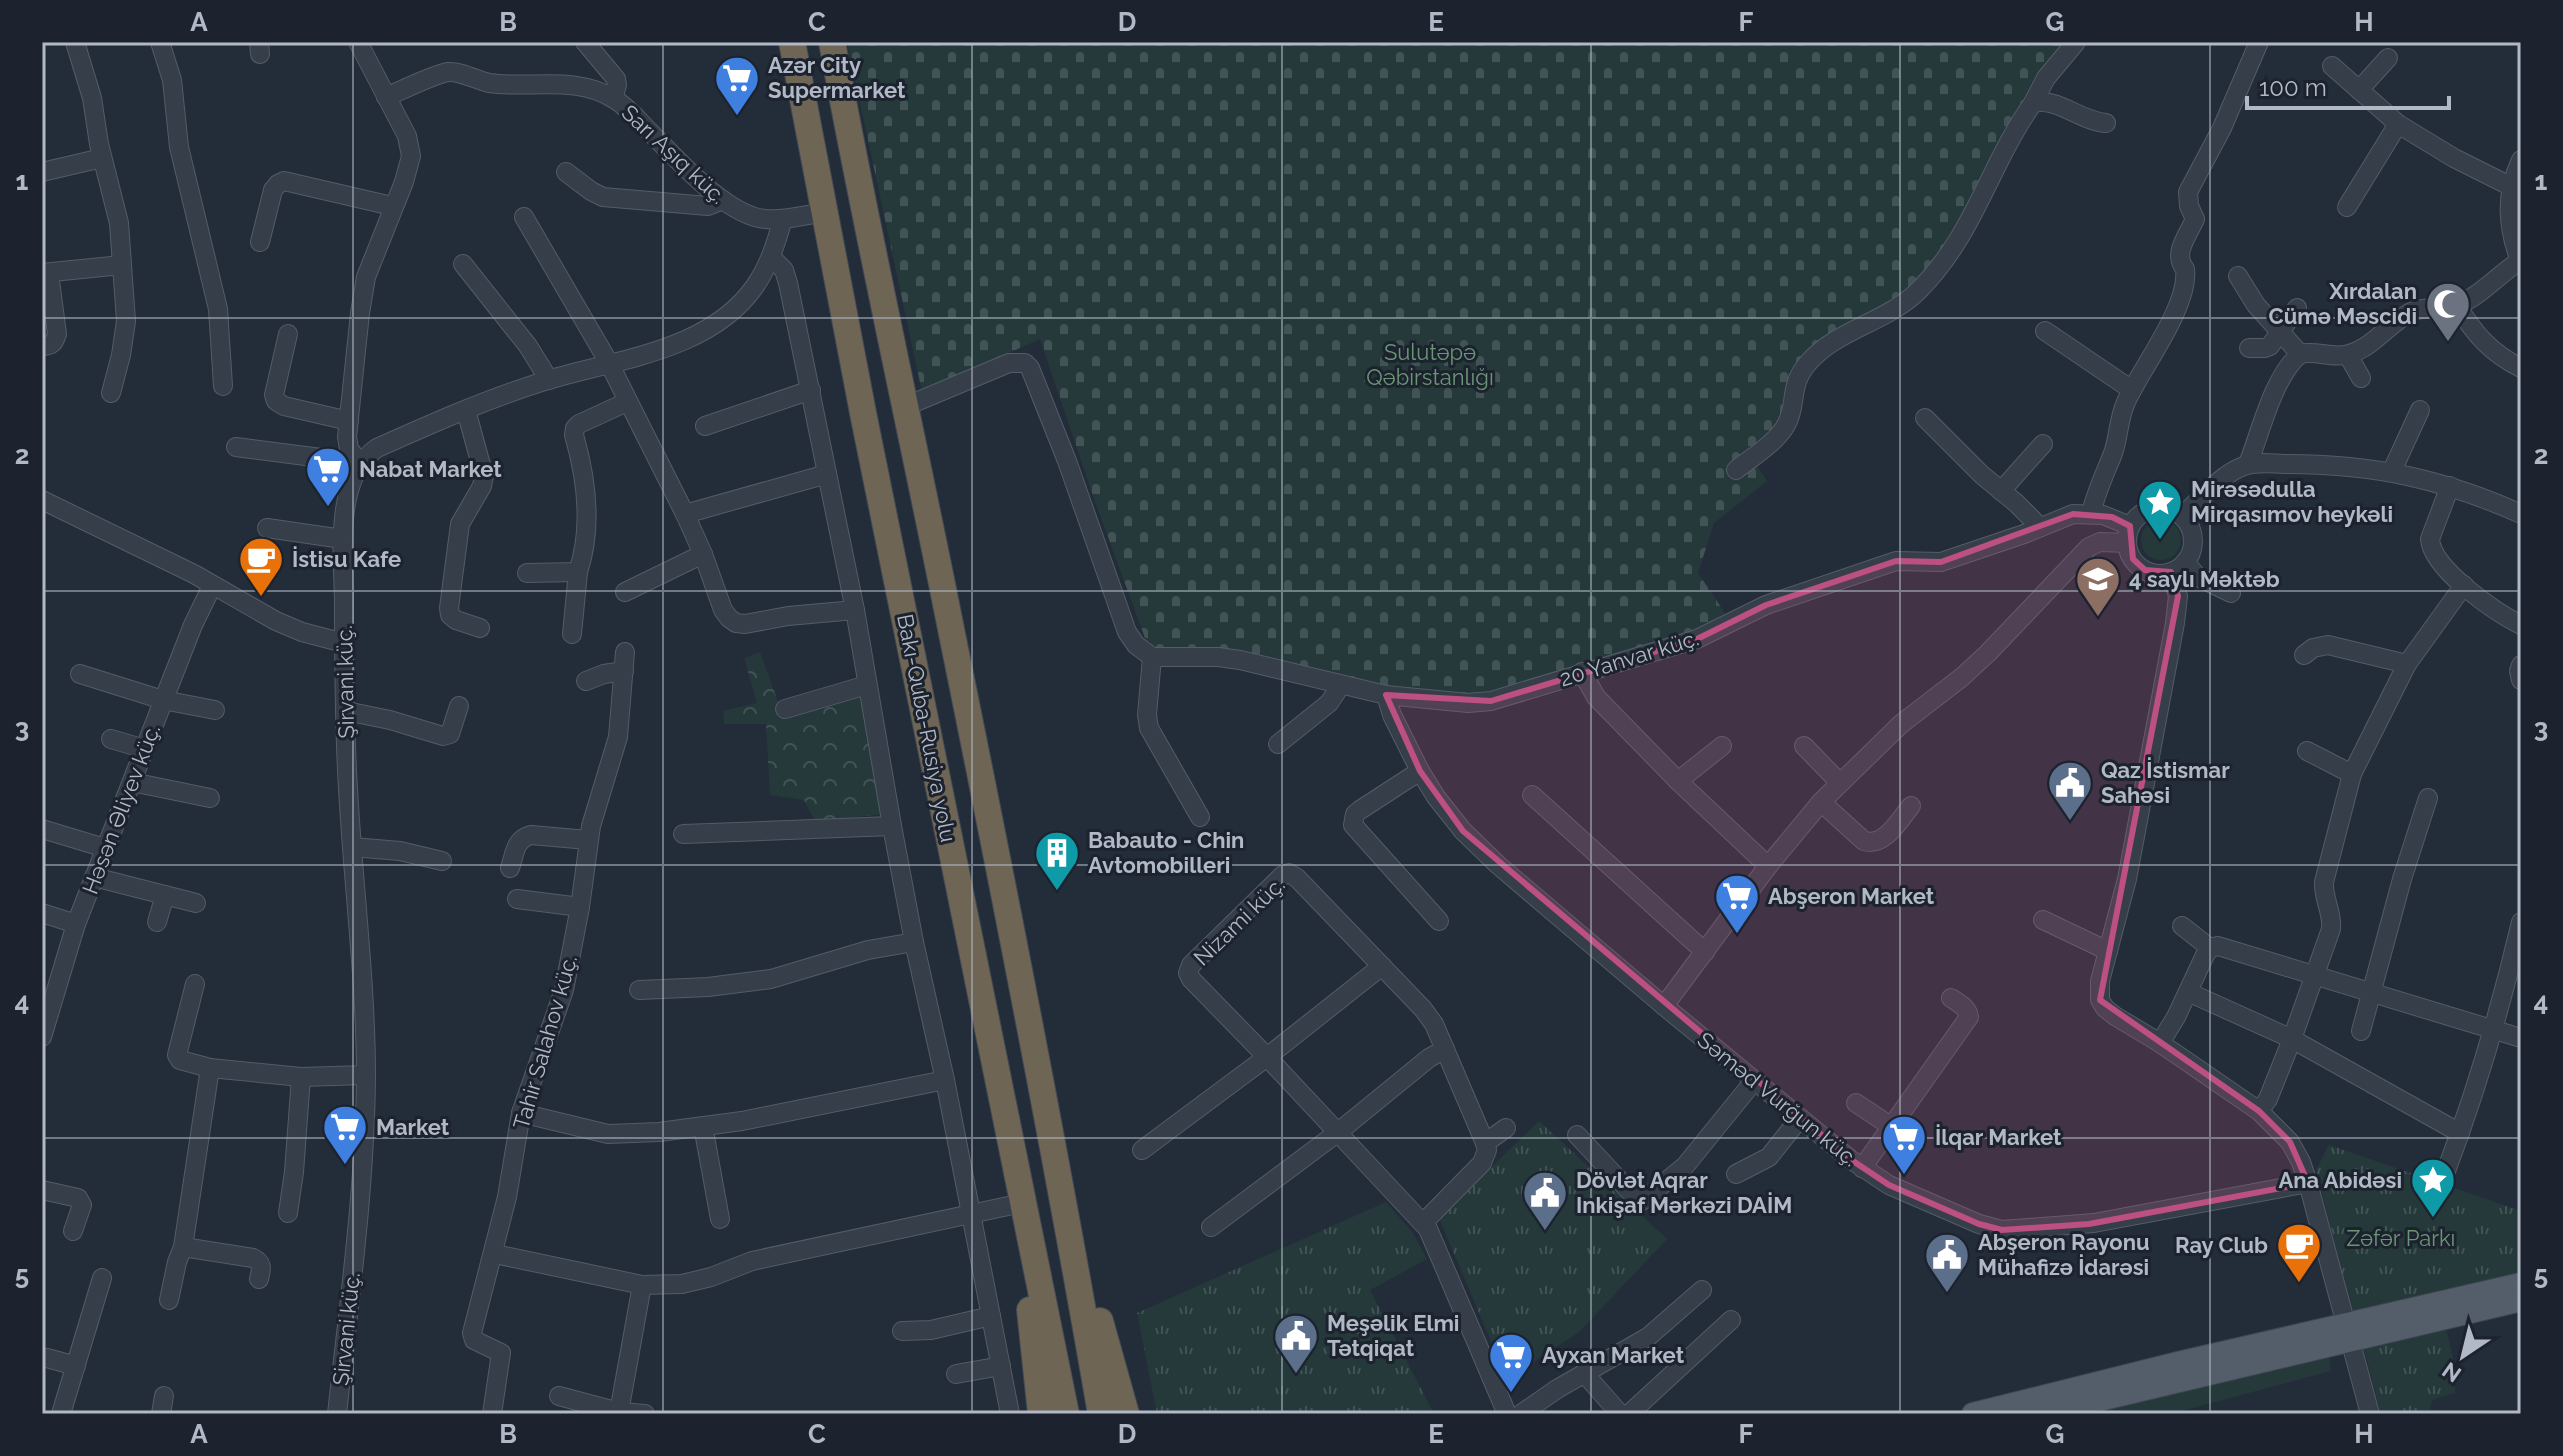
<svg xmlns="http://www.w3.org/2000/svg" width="2563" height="1456" viewBox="0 0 2563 1456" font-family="Raleway,sans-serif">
<defs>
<pattern id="forest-crowns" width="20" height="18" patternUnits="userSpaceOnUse" patternTransform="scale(2)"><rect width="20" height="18" fill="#25383a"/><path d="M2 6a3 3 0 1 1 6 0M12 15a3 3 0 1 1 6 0" fill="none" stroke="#425355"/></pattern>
<pattern id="cemetery-stones" width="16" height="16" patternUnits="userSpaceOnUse" patternTransform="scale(2)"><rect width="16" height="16" fill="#25383a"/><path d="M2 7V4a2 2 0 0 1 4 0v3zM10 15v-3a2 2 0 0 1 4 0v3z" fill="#425355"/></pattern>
<pattern id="park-tufts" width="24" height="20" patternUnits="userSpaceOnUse" patternTransform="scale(2)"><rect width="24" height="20" fill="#25383a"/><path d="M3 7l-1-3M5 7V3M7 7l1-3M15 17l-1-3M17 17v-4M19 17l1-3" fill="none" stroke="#425355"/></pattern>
</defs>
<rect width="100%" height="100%" fill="#232c39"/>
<g fill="#25383a">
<circle cx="2161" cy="540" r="20"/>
<polygon points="2329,1354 2331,1371 2171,1414 2081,1414"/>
</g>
<polygon fill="url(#forest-crowns)" points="760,652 783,716 861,697 884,814 815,821 804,800 770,795 766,724 724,724 723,711 757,703 744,658"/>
<polygon fill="url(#cemetery-stones)" points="847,42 2080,42 2038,88 1963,221 1906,296 1819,343 1782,423 1749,454 1767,481 1714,523 1698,573 1727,616 1695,635 1486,697 1429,694 1149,649 1093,496 1040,339 922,392"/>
<g fill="url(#park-tufts)">
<polygon points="1539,1121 1667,1239 1579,1332 1507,1379 1439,1218"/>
<polygon points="2329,1145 2521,1211 2521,1278 2353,1315 2316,1170"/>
<polygon points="1386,1202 1413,1233 1427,1259 1370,1290 1434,1414 1157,1414 1137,1313"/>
<polygon points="2446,1327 2455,1368 2455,1393 2432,1400 2429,1414 2381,1414 2363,1346"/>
</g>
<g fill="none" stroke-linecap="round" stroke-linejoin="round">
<g stroke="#545c68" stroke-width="20">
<g id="minor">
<polyline points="75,42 92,98 99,144 119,223 126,321 121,355 111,393"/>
<polyline points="160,42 172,80 179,147 218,309 223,386"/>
<polyline points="259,42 260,54"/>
<polyline points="358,42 407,136 411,156 404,182 366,277 360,313 347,437 349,449 360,463"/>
<polyline points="585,42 616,79 617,85 613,98"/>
<polyline points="2332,66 2398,124 2454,158 2510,186"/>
<polyline points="2359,90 2388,58"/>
<path d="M386 97C400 91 435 74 448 72 461 71 476 80 489 83 531 89 576 75 614 99 628 107 639 121 650 132 678 160 726 215 765 219 785 221 805 215 825 212"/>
<polyline points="2033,103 2046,78 2076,42"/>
<polyline points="42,172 102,158"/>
<polyline points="566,172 591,191 603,197 708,206 723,200"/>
<polyline points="2347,207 2398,124"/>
<polyline points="524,217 609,363 685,514 703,554 723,610 729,618 736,623 745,624 788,616 855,610"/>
<polyline points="260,242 273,190 278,184 284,181 392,206"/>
<polyline points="771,257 784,270 788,283 855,610 892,826 914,942 945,1080 1010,1414"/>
<path d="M2520 261C2507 226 2505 194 2521 160"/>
<polyline points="463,264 528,346 549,380"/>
<polyline points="42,273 122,265"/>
<path d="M2238 276 2256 305 2300 354C2316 350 2333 359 2349 354 2374 347 2389 323 2411 312 2425 305 2445 311 2460 304 2483 294 2500 273 2521 260"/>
<path d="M2457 305C2474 334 2491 353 2521 368"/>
<polyline points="2045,331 2132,390"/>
<polyline points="288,334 274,395 276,401 284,406 349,421"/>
<path d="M42 346C52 346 54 343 57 334L49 273"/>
<polyline points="2249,348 2265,348 2270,346 2297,308"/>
<polyline points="2348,355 2361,378"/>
<polyline points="904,407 1009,363 1025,363 1030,368 1067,461 1127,632 1136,645 1152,657 1218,657 1240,660 1386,695 1468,703 1491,701 1697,639 1766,605 1896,561 1941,562 2024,534 2073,514 2103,515 2130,526"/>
<polyline points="466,410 484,476 482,486 460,524 449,608 450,615 456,620 480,628"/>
<polyline points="1925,418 1982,475 2016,503 2040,527"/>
<polyline points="705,426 811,390"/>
<polyline points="236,447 360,463"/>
<path d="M2248 464C2261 431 2273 377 2300 354"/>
<path d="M1736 470C1752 457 1776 443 1786 425 1798 404 1788 386 1808 363 1837 329 1888 322 1919 290 1975 234 1989 165 2033 103 2057 97 2080 121 2106 123"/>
<polyline points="2392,471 2420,410"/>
<path d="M2450 486 2430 539C2432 569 2495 612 2521 625"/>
<polyline points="2001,491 2043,444"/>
<polyline points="42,500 194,574 276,621 302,632 344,643"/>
<circle cx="2160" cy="541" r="33"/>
<path d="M2091 513C2096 493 2104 475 2112 456 2119 439 2118 419 2126 402 2141 368 2190 306 2185 269 2172 254 2188 235 2195 219L2189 206 2188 192 2222 128 2259 42"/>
<polyline points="685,514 827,474"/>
<path d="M2182 516C2200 500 2221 474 2244 466 2257 461 2274 464 2287 464 2373 464 2443 479 2521 514"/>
<polyline points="267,528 343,539"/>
<polyline points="2185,562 2198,577 2231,593"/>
<polyline points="2171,572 2178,596 2175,623 2127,879 2100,981 2100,1000 2105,1008 2115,1016 2160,1043 2259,1111 2290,1142 2301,1162 2308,1183 2370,1414"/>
<path d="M527 573 578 572C593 527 587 480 574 435L575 428 579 424 627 402"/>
<polyline points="625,592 703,554"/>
<polyline points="572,634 578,572"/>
<polyline points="2304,655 2313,648 2328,645 2407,664"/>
<polyline points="1152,657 1147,715 1149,728 1200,817"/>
<polyline points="2521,665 2519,671 2521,680"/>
<polyline points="1582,672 1596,697 1678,781 1768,866"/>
<polyline points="80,674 163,700 215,710"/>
<polyline points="586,681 604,674 624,671"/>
<polyline points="1386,695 1392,715 1420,771 1436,797 1463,831 1498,865 1664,1006 1850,1159 1889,1185 1979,1224 2002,1230 2094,1223 2308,1183"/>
<polyline points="785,709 867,685"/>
<polyline points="346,711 390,720 443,736 450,734 459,706"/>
<polyline points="111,739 145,749"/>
<polyline points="1278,744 1329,703 1341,685"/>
<polyline points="1804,746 1840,783"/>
<polyline points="2307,751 2352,774"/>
<polyline points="1420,771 1360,810 1355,814 1353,825 1439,921"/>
<polyline points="1678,781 1722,746"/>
<polyline points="132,782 210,798"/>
<polyline points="1532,795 1705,952"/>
<path d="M1821 802 1864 841C1885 847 1899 820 1911 806"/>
<polyline points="42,829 105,848"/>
<polyline points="683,834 892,826"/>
<polyline points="352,847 400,851 442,861"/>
<path d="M510 868C515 853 515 839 531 835L588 840"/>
<polyline points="94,877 196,903"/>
<polyline points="517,899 580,907"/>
<polyline points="42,913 76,924"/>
<polyline points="2043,920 2108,951"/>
<polyline points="157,922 165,895"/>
<polyline points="2182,926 2210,948"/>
<polyline points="195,984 177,1055 180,1060 210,1068"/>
<polyline points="639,990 708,987 771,979 868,950 914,942"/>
<polyline points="2188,992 2292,1039 2460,1133"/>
<polyline points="1664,1006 1768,866 1821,802 1901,724 1962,677 1988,653 2089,547 2100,542 2127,543"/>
<polyline points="2361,1031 2402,879 2428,798"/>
<polyline points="42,1037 76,924 193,625 212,586"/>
<polyline points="2160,1043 2176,1017 2205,955 2210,948 2218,946 2521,1038"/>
<polyline points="1856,1103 1892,1127"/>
<path d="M2259 1111 2268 1099 2292 1039 2331 929C2333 913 2323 899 2324 882L2352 774 2407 664 2464 585"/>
<polyline points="521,1113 608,1134 659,1132 742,1121 945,1080"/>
<polyline points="703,1126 720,1219"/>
<polyline points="1577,1135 1636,1198 1642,1201 1685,1166 1754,1081"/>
<polyline points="1485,1143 1506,1128"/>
<polyline points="1142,1150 1267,1057 1382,966"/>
<path d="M1862 1168 1969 1017C1968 1008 1959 1003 1951 998"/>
<path d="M2446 1171C2477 1089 2501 1007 2521 922"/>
<polyline points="1736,1174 1769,1157 1800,1118"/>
<polyline points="42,1190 78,1198 82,1205 73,1231"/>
<polyline points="288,1213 294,1172 301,1077"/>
<polyline points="1423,1223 1482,1163 1487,1150 1485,1143 1434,1024 1423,1009 1297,878 1289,873 1283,875 1191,965 1188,973 1191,979 1267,1057 1428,1229 1507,1414"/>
<polyline points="1211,1227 1337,1133 1429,1058 1445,1049"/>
<path d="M183 1247 253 1258C264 1263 261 1270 259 1279"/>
<polyline points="495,1254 642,1285 682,1284 711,1277 752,1261 1022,1203"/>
<polyline points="169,1300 177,1262 183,1247 210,1068 301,1077 366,1075"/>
<polyline points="902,1331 931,1330 991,1316"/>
<polyline points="47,1358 76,1366"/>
<polyline points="1584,1373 1620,1414"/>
<polyline points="956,1374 1001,1366"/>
<polyline points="559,1396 619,1412 645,1414"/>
<polyline points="619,1412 642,1285"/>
<polyline points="61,1414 102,1278"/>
<polyline points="161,1414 164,1396"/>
<path d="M337 1414C349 1302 365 1190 366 1077 366 981 353 884 348 788 344 725 344 663 344 600 343 554 334 477 377 448 433 423 489 398 548 380 617 359 710 351 755 286 769 266 776 243 783 219"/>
<polyline points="492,1414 501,1353 474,1340 472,1333 507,1197 521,1113 564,990 580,907 591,826 618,737 625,652"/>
<polyline points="1521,1414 1557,1389 1648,1337 1702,1290"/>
<polyline points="1629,1414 1731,1320"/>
</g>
</g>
<g stroke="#404753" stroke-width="24">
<g id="major">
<polyline points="1973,1414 2178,1363 2521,1284"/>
<polyline points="2040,1414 2521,1300"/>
</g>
</g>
<g stroke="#414955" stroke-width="28">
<g id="highway">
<polyline points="792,42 864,418 1066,1414"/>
<path d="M832 42C868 240 913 437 952 634 1005 894 1056 1153 1101 1414"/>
<polyline points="1030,1310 1041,1414"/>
<polyline points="1100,1321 1126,1414"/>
</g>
</g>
<use href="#minor" stroke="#363e4a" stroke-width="18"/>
<use href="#major" stroke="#545d6a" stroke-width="22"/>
<use href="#highway" stroke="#6f6554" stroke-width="26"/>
</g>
<path fill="#bc5080" fill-opacity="0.2" stroke="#bc5080" stroke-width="6" stroke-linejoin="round" d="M2073 514 2112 517 2130 526 2133 559 2145 570 2171 572 2178 596 2100 1000 2259 1111 2290 1142 2308 1183 2089 1224 2002 1230 1979 1224 1889 1185 1850 1159 1463 831 1420 771 1386 695 1491 701 1697 639 1766 605 1896 561 1941 562Z"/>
<path fill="none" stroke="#b1b9c6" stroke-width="2" stroke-opacity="0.55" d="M353 42V1414M663 42V1414M972 42V1414M1282 42V1414M1591 42V1414M1900 42V1414M2210 42V1414M42 318H2521M42 591H2521M42 865H2521M42 1138H2521"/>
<defs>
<g id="supermarket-pin" transform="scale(2.3)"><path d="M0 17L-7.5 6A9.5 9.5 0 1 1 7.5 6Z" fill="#3f7fe0" stroke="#1c232e"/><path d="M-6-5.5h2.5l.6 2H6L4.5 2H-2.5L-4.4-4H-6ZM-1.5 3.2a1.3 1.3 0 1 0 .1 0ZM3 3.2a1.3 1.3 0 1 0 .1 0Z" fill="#fff"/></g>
<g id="mosque-pin" transform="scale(2.3)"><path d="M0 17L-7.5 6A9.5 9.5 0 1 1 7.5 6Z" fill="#6b7280" stroke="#1c232e"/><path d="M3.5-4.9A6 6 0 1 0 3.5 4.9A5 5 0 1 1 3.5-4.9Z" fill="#fff"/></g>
<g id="sight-pin" transform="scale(2.3)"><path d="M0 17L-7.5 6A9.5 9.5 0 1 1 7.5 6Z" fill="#0f9aa8" stroke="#1c232e"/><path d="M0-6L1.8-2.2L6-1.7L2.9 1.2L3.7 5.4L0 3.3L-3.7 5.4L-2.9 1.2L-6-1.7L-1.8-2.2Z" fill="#fff"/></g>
<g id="cafe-pin" transform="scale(2.3)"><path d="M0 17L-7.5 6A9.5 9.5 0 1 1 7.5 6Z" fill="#e8710a" stroke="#1c232e"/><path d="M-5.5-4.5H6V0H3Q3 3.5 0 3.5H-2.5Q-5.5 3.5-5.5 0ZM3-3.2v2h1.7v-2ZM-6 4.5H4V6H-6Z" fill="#fff"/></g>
<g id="school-pin" transform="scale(2.3)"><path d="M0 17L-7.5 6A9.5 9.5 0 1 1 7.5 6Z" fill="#8d6e63" stroke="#1c232e"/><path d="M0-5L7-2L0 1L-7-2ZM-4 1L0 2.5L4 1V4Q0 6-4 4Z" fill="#fff"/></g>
<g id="civic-pin" transform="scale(2.3)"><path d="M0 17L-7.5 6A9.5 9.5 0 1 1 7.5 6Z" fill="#5c6f8a" stroke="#1c232e"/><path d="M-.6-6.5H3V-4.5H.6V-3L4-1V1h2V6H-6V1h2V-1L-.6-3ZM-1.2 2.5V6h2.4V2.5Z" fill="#fff"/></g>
<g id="building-pin" transform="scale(2.3)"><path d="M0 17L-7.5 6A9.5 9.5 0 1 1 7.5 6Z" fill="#0f9aa8" stroke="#1c232e"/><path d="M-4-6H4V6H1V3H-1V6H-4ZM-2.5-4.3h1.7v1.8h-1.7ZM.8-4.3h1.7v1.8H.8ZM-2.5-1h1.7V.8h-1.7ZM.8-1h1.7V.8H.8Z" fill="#fff"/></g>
</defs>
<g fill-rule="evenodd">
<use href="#supermarket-pin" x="737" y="78"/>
<use href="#mosque-pin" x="2448" y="304"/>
<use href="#supermarket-pin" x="328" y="469"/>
<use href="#sight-pin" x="2160" y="502"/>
<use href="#cafe-pin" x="261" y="559"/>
<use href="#school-pin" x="2098" y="579"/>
<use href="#civic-pin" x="2070" y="783"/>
<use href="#building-pin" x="1057" y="853"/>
<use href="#supermarket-pin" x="1737" y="896"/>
<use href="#supermarket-pin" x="345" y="1127"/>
<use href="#supermarket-pin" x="1904" y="1137"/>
<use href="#sight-pin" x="2433" y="1180"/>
<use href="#civic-pin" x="1545" y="1193"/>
<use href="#cafe-pin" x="2299" y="1245"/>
<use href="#civic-pin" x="1947" y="1255"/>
<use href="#civic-pin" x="1296" y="1336"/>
<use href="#supermarket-pin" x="1511" y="1355"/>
</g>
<g text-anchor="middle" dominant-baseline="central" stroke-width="6" stroke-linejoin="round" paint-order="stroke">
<g font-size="22" font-weight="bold" fill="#b1b9c6" stroke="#1c232e" text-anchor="start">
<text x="768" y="65">Azər City<tspan x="768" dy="25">Supermarket</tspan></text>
<text x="2417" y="291" text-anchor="end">Xırdalan<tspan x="2417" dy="25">Cümə Məscidi</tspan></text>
<text x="359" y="469">Nabat Market</text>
<text x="2191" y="489">Mirəsədulla<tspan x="2191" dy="25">Mirqasımov heykəli</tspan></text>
<text x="292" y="559">İstisu Kafe</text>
<text x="2129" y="579">4 saylı Məktəb</text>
<text x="2101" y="770">Qaz İstismar<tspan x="2101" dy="25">Sahəsi</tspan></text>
<text x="1088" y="840">Babauto - Chin<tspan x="1088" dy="25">Avtomobilleri</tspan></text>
<text x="1768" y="896">Abşeron Market</text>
<text x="376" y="1127">Market</text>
<text x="1935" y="1137">İlqar Market</text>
<text x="1576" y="1180">Dövlət Aqrar<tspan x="1576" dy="25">Inkişaf Mərkəzi DAİM</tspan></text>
<text x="2402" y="1180" text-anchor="end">Ana Abidəsi</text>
<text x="1978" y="1242">Abşeron Rayonu<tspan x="1978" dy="25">Mühafizə İdarəsi</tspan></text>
<text x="2268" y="1245" text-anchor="end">Ray Club</text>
<text x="1327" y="1323">Meşəlik Elmi<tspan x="1327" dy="25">Tətqiqat</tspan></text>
<text x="1542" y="1355">Ayxan Market</text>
</g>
<g font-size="22" fill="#b1b9c6" stroke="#1c232e">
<text transform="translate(674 154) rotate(43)">Sarı Aşıq küç.</text>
<text transform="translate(1629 658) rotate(-17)">20 Yanvar küç.</text>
<text transform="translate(345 682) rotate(-91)">Şirvani küç.</text>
<text transform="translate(927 728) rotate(79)">Bakı-Quba-Rusiya yolu</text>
<text transform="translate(121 809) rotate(-69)">Həsən Əliyev küç.</text>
<text transform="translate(1239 921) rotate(-44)">Nizami küç.</text>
<text transform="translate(545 1042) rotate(-74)">Tahir Salahov küç.</text>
<text transform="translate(1778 1099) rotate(39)">Səməd Vurğun küç.</text>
<text transform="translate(346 1329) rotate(-84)">Şirvani küç.</text>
</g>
<g font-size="22" fill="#699674" stroke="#1c232e">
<text x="1430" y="352">Sulutəpə<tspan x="1430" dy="25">Qəbirstanlığı</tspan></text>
<text x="2401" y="1238">Zəfər Parkı</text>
</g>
</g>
<rect width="2563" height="1456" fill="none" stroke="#1c232e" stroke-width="88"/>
<g transform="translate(2463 1356) rotate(215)" stroke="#1c232e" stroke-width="6" paint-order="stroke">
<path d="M0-6L14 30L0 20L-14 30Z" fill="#b1b9c6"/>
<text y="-12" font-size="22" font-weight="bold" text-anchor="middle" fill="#b1b9c6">N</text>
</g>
<path d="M2247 96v12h202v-12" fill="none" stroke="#b1b9c6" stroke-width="4"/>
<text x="2259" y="96" font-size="24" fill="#b1b9c6" stroke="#1c232e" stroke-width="6" paint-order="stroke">100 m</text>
<rect x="44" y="44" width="2475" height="1368" fill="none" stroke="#b1b9c6" stroke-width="3"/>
<g font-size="26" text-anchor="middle" font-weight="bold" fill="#b1b9c6">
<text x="199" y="31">A</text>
<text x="508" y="31">B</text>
<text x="817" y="31">C</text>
<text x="1127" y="31">D</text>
<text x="1436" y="31">E</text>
<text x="1746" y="31">F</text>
<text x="2055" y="31">G</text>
<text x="2364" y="31">H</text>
<text x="22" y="190">1</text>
<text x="2541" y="190">1</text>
<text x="22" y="464">2</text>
<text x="2541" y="464">2</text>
<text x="22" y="737">3</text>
<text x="2541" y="737">3</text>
<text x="22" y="1011">4</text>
<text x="2541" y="1011">4</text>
<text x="22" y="1284">5</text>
<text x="2541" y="1284">5</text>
<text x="199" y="1443">A</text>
<text x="508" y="1443">B</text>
<text x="817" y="1443">C</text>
<text x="1127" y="1443">D</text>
<text x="1436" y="1443">E</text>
<text x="1746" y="1443">F</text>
<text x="2055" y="1443">G</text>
<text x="2364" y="1443">H</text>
</g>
</svg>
